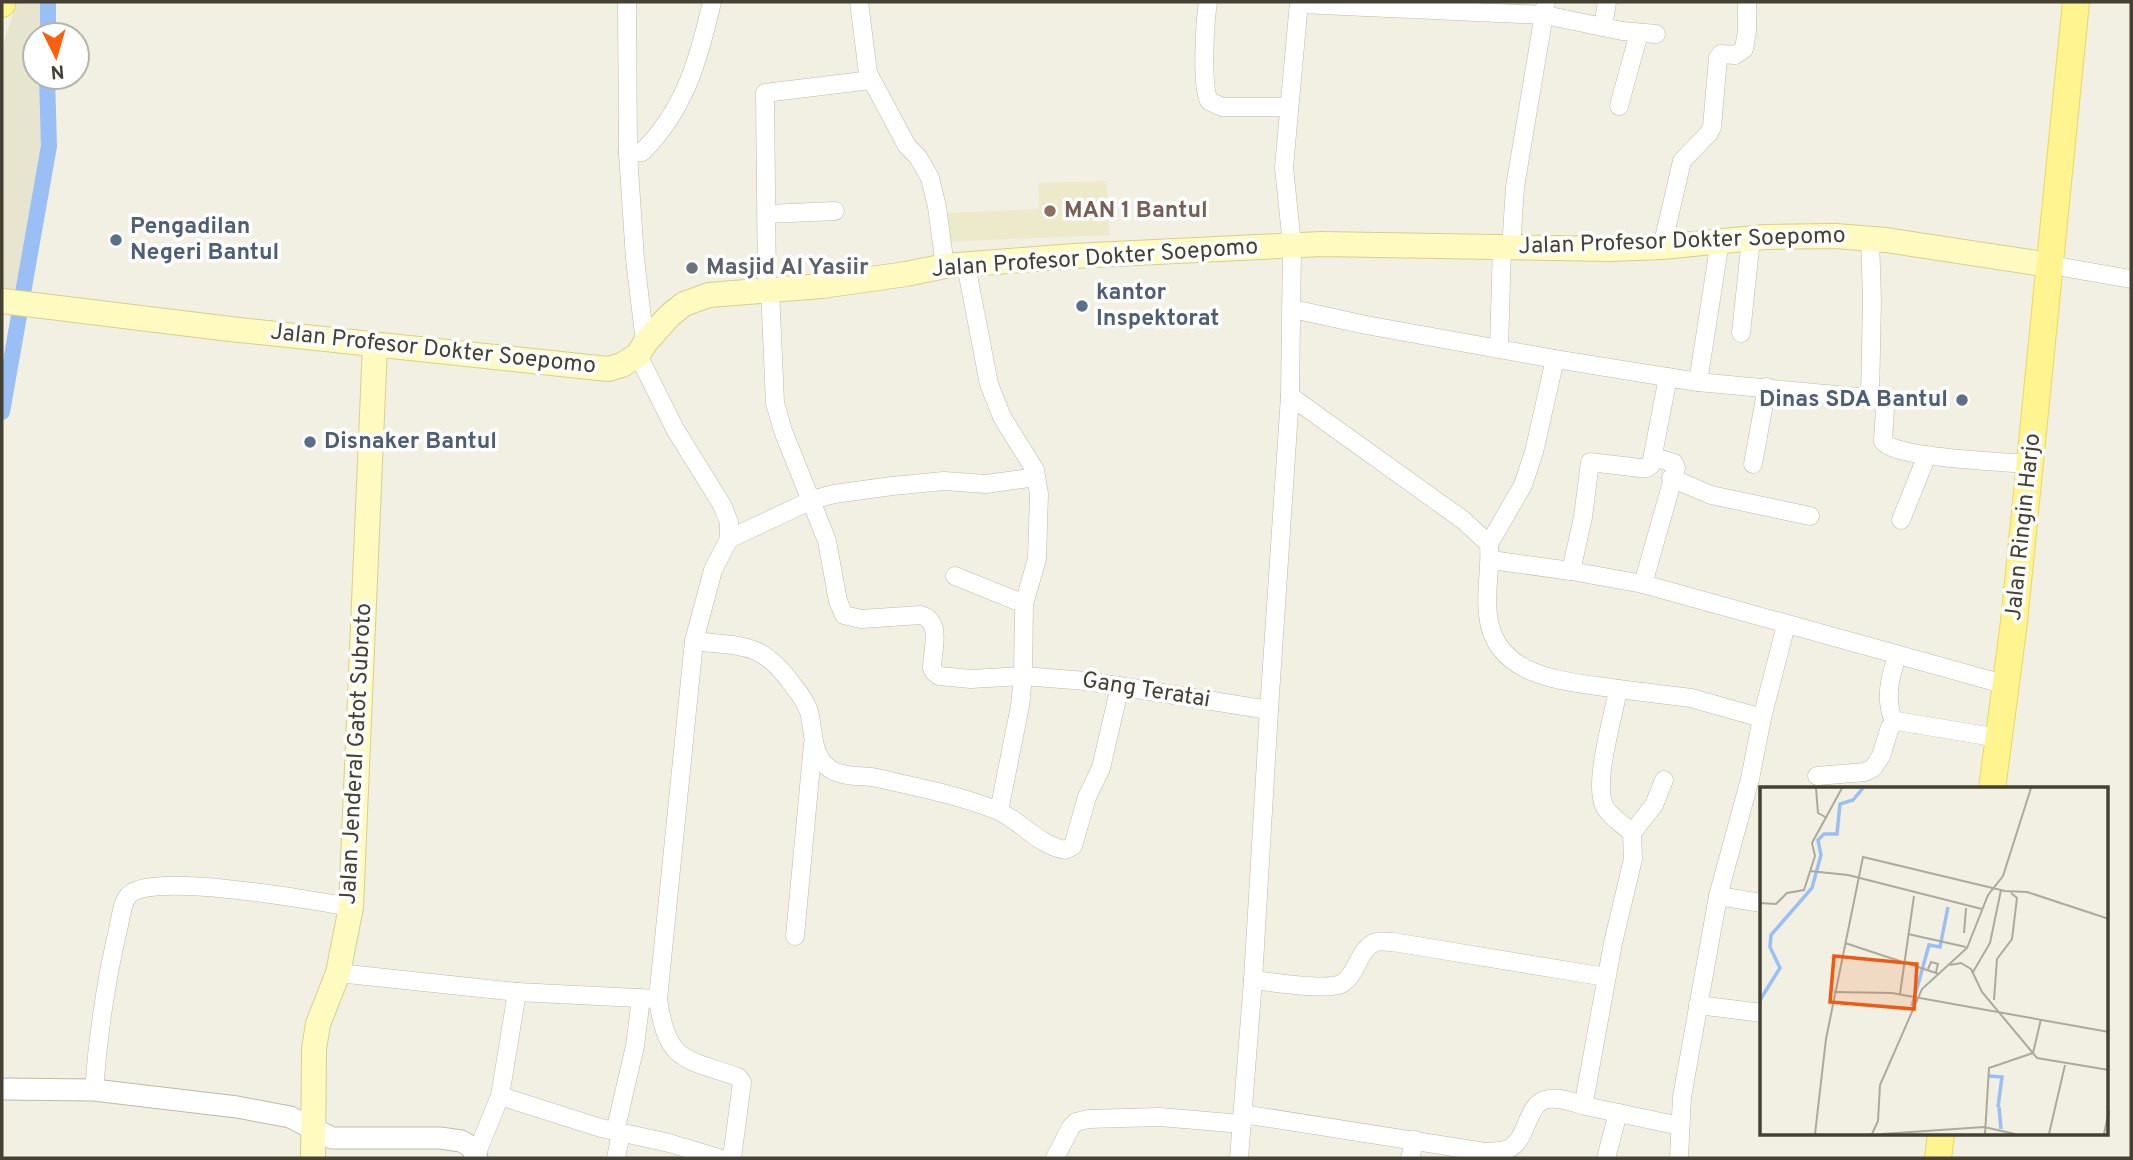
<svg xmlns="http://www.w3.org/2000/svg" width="2133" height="1160" viewBox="0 0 2133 1160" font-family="Overpass,sans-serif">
<rect width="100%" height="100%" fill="#f2f0e2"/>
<polygon fill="#e7e4d0" points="17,2 45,2 45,35 35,35 35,77 45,77 46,146 20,292 2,288 2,48"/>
<polygon fill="#ede9cb" points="1107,181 1109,235 944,242 943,213 1039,209 1038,183"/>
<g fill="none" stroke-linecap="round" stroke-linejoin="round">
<g stroke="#9abff4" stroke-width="16">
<polyline points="48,35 48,2"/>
<polyline points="2,412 49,146 47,77"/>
</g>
<g stroke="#bebaa5" stroke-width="19">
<g id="minor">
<polyline points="627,2 628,153 635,259 645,343"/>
<polyline points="859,2 868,73 907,146 918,157 930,178 937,207 945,266"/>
<path d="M1208 2C1205 21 1201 84 1209 101L1222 107H1288"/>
<polyline points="1299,4 1545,15 1622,31 1656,34"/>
<polyline points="1603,27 1607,2"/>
<polyline points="1619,106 1639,33"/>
<path d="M628 153 642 152C685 110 699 58 712 2"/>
<polyline points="767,214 835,211"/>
<polyline points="1662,247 1682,161 1708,134 1712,127 1718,58 1721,54 1735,55 1744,49 1747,31 1747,2"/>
<polyline points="1511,248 1515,187 1546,2"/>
<polyline points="966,265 989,384 1002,417 1035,470 1039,494 1037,559 1024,604 1023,676 1020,706 999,811"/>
<polyline points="2050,265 2131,279"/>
<polyline points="767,289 765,93 871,80"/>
<path d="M770 289 775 403 783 431 827 541 838 601 844 615 861 619 921 615C943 622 932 650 932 668L934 672 939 676 971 679 1023 676 1086 681 1269 710"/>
<path d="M1293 309 1366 325 1555 359 1698 382 1879 399 1885 409 1883 441C1891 458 2006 462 2030 464"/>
<polyline points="1741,333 1751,239"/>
<polyline points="1499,348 1502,247"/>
<path d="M638 355 675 429 722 505 729 522V539L713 570 694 641 658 999C667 1063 684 1058 738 1077L742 1082 732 1158"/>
<polyline points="1698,382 1720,241"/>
<path d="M1290 396 1463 520 1489 544C1491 567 1485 591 1488 615 1495 680 1568 681 1618 689 1614 716 1592 784 1605 807 1611 818 1623 824 1632 833L1633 859 1613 943 1584 1102 1590 1107 1680 1126"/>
<polyline points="1870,398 1872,299 1870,238"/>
<polyline points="1753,464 1767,387"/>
<polyline points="1671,478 1711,495 1810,516"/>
<polyline points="1901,520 1927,455"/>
<polyline points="729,539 812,500 834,494 892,486 944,481 986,484 1036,477"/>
<polyline points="1489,544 1523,485 1534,452 1555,359"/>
<polyline points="1491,560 1571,571 1643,584 2007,685"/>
<polyline points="1571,571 1583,517 1590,462 1640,468 1647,468 1651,465 1668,377"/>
<polyline points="955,576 1024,604"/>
<polyline points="1643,584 1676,468 1674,463 1653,457"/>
<path d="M694 641C742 647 761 641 792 684 799 693 808 704 810 716 814 736 812 756 830 769 844 778 862 775 877 778 917 787 958 795 996 810 1020 820 1038 845 1065 850L1073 846 1087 797 1101 768 1120 686"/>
<polyline points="1618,689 1691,698 1762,718"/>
<path d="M1894 722C1884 698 1890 679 1897 655"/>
<polyline points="1817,776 1865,772 1873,768 1881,756 1890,727 1897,721 1999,738"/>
<polyline points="1632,833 1654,805 1664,780"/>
<polyline points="1718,896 1762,903"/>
<polyline points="795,936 813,744"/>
<polyline points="338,973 517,992"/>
<path d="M1253 980C1273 982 1325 991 1341 984 1358 975 1358 948 1376 942 1381 941 1388 942 1393 942L1606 977"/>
<polyline points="1698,1005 1762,1013"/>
<path d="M94 1090C98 1034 106 980 119 925 121 917 122 902 129 895 150 871 316 901 351 907"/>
<polyline points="500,1096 601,1128 669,1143 719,1158"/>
<path d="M1243 1114 1485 1152C1493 1151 1501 1152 1508 1149 1529 1140 1525 1103 1548 1099 1561 1097 1575 1103 1586 1106"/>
<polyline points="615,1132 635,1046 641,998"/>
<polyline points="476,1155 500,1096 517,992 658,999"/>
<polyline points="616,1158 621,1133"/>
<polyline points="1055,1158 1071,1127 1076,1122 1088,1119 1160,1117 1242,1124"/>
<polyline points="1239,1158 1253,980 1269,710 1290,396 1292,245 1284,167 1299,2"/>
<polyline points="1410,1158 1415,1140"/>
<polyline points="1606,1158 1618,1113"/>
<polyline points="1679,1158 1682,1097 1718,896 1750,779 1762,718 1786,625"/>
</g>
</g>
<g stroke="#bebaa5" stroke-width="23">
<polyline id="tertiary" points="2,1089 94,1090 237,1107 290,1117 332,1138 440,1138 461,1141 470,1146 477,1158"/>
</g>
<g stroke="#d5d08f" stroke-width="26">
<g id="secondary">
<polyline points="2,301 230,329 608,369 622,365 638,355 645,343 669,316 684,304 709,295 822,286 906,274 945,266 1073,256 1321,244 1609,249 1662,247 1765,237 1835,236 1886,240 2050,265"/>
<polyline points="313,1158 314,1049 318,1024 338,973 351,907 375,345"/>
</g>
</g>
<g stroke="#e9d959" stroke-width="28">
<g id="primary">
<polyline points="2,4 2,2"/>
<polyline points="1992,789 2014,622 2076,2"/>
<polyline points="1938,1158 1941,1134"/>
</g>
</g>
<use href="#minor" stroke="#fff" stroke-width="18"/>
<use href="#tertiary" stroke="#fff" stroke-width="21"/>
<use href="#secondary" stroke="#fffbc0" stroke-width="24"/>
<use href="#primary" stroke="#fff48f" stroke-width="26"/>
</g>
<circle fill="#8d6e63" stroke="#fff" stroke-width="2.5" cx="1050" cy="211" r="7"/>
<g fill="#5c6f8a" stroke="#fff" stroke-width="2.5">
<circle cx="116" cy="240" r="7"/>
<circle cx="1082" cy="306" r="7"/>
<circle cx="1962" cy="400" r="7"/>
<circle cx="310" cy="442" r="7"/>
</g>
<circle fill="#6b7280" stroke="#fff" stroke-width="2.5" cx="692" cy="268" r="7"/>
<g text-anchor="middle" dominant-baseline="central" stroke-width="7" stroke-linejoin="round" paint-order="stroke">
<g font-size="23" font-weight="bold" fill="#785e54" stroke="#fff" text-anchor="start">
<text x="1064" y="211">MAN 1 Bantul</text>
</g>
<g font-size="23" font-weight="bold" fill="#4e5e75" stroke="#fff" text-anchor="start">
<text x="130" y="227">Pengadilan<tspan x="130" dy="26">Negeri Bantul</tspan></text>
<text x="1096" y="293">kantor<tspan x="1096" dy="26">Inspektorat</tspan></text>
<text x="1948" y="400" text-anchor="end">Dinas SDA Bantul</text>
<text x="324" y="442">Disnaker Bantul</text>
</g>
<g font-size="23" fill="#444133" stroke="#fff">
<text transform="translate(1682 242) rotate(-2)">Jalan Profesor Dokter Soepomo</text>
<text transform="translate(1095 259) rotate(-4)">Jalan Profesor Dokter Soepomo</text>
<text transform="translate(433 350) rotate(6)">Jalan Profesor Dokter Soepomo</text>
<text transform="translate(2024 527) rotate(-84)">Jalan Ringin Harjo</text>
<text transform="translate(1146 691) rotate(9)">Gang Teratai</text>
<text transform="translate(357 754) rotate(-87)">Jalan Jenderal Gatot Subroto</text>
</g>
<g font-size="23" font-weight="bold" fill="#5b616d" stroke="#fff" text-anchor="start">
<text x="706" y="268">Masjid Al Yasiir</text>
</g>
</g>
<g transform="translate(1760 787)">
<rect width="348" height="348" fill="#f2f0e2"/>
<path fill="none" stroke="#9abff4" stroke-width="3.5" d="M0 213 20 181 10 160 11 148 52 101 61 68 58 53 64 47H77L80 17 93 13 103 1M152 219 169 158 180 160 188 120M229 289 242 290 238 320M239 320 241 342"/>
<path fill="none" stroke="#acaa9c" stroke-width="2" d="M56 1 58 26 67 31M50 84 88 88 222 122M0 116 16 117 27 106 44 103 55 69 52 56 82 1M204 146 206 121M148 147 206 160M85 156 179 187M190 178 201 176 211 182 222 205 277 271 349 283M168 182 171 175 178 177 176 185M213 185 230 156 241 103M74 205 132 206 349 245M140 207 154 109M234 213 237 172 252 152 257 111 251 106M273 266 281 232M55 347 66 252 103 70 245 104 267 105 349 132M112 347 118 334 120 298 162 202 207 161 228 108 243 89 271 1M122 347 224 340 255 347M225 347 229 281 273 266M289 347 305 278M344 347 349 324"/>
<path fill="#ec5b11" fill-opacity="0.15" stroke="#ec5b11" stroke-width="3.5" d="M74 169 157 177 154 222 70 215Z"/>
<rect width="348" height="348" fill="none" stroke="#444133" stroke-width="3.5"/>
</g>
<rect width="2133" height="1160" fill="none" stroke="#444133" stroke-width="7"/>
<g transform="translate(56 56) rotate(175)"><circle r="33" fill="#ffffff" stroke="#b4b3ad" stroke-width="2"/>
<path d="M0-5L12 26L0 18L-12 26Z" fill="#ff5e0d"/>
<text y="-10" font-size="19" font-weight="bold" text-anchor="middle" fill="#444133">N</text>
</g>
</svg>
